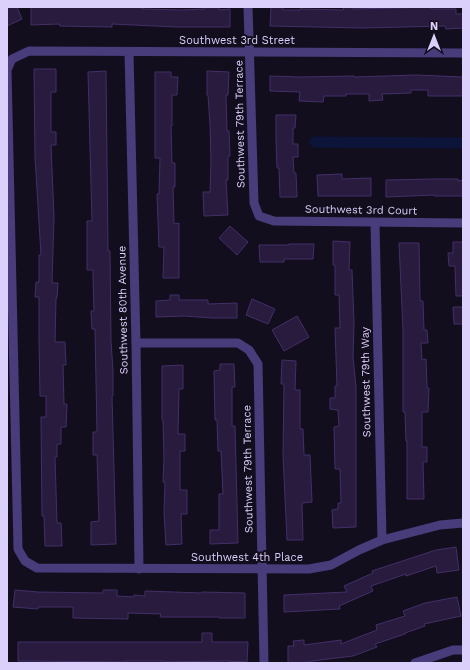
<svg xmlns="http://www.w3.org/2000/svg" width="470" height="670" viewBox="0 0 470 670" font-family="'Work Sans',sans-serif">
<rect width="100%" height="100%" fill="#130e1e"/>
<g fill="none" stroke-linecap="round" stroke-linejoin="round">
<polyline stroke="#0c1539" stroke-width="11" points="315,142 463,143"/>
</g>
<g fill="#281b3e" stroke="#432f68">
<polygon points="7,7 17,7 22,19 7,26"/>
<polygon points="31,7 132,7 143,8 143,9 179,10 205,9 205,7 219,7 219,10 230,9 230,27 176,27 112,24 112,27 60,26 59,24 31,25"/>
<polygon points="271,7 283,7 283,10 300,10 300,9 343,10 344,7 353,7 353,9 431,7 431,9 456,9 456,14 463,14 463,28 446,29 445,26 362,28 270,26"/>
<polygon points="34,69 56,69 56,92 51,92 51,132 56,132 56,145 51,145 54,216 52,283 58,283 57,298 56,298 55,342 65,342 66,365 63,365 64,404 67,404 66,427 61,427 61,444 57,444 57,457 55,457 57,523 61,523 62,546 45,546 44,516 42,516 41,417 46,417 46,396 40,396 39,337 39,297 35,297 36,282 39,282 39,255 41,255 35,157"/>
<polygon points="106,71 108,251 110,251 111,341 113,371 113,395 112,396 116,544 91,545 91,522 99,521 97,455 93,455 93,432 97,432 95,329 92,329 91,311 94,311 93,275 93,270 87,270 87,221 92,221 88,72"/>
<polygon points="207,71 229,72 228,95 226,95 227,131 229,131 230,156 228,156 228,180 226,180 228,215 204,216 203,192 210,192 211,162 210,125 208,95 207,95"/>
<polygon points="155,72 171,72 171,77 178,77 177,95 172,95 172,126 171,126 172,163 175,163 175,187 173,187 174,224 179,223 179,278 163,278 164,247 159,247 157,194 159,194 160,158 155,158"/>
<polygon points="416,75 463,77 463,96 428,96 428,90 411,90 411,93 382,94 383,100 369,101 369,94 346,94 346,96 324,96 323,102 299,101 300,92 270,91 270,76 300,77 354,76 354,77"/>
<polygon points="276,115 296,115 295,128 293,128 293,144 298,144 298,157 293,157 294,173 296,173 297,197 280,197 279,168 277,168 276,139"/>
<polygon points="342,174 342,179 371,178 371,196 318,196 317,175"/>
<polygon points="434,179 458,179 458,181 463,180 463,196 434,196 434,195 386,197 386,180"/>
<polygon points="230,226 248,242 237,255 219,238"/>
<polygon points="333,241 350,242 349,270 352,270 354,323 353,357 356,387 356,527 333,528 332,510 338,509 338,503 341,503 340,469 335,469 334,427 339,426 338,410 330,409 330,398 335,398 335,386 337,386 335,328 340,328 339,295 335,295 335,265 333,265"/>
<polygon points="453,242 463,242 463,296 456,296 455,266 449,266 448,253 453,253"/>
<polygon points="399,243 419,243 420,301 423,301 424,330 427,330 428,343 421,343 422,360 426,359 427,388 429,388 428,412 422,412 422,447 427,447 427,462 423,462 424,499 407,499 407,441 406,441 405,412 403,412 403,330"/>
<polygon points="289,244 314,244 313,259 284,259 284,262 260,262 259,245 289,245"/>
<polygon points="170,295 179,295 179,300 208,300 208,304 237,303 237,318 213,318 184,316 156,317 156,301 170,300"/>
<polygon points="252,299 275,309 268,324 246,315"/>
<polygon points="453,307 463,307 463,324 454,324"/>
<polygon points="297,316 309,337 284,351 272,330"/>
<polygon points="282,360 296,361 295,390 300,390 300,429 303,429 304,455 310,455 312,502 302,503 303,540 287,540 283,455 284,384 281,384"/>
<polygon points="220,364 234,364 235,387 232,387 232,426 235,426 238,543 210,544 210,530 219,530 219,494 223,494 221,451 218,451 217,420 215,420 214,371 220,370"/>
<polygon points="183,365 183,389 179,389 178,434 185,434 185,451 180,451 180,490 187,490 187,514 181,514 182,544 166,545 164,513 165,482 163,482 164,458 163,421 162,420 162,366"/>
<polygon points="456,547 459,570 437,573 436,566 406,576 406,574 371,586 373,591 339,606 340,609 284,612 284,595 347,592 344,586 373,573 372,571 436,550"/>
<polygon points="15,590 38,592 103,593 103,590 117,590 117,596 134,597 134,595 145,596 145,591 202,593 202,592 245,593 245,618 219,618 219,617 160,617 161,614 128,613 128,619 73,618 73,607 38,607 38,609 13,607"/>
<polygon points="457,597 461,616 424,624 425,626 405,633 405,634 375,644 377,647 353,656 312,661 312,662 288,663 288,646 294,646 293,641 304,640 304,645 341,640 341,644 377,630 376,625 405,616 403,611 425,603"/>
<polygon points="202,633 212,633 212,642 248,642 247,662 225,661 163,662 163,661 126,661 126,662 18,661 18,642 202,642"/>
</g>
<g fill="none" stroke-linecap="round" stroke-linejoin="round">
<g stroke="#483c7a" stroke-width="9">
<polyline points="248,7 254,203 259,216 274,221 463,223"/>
<polyline points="129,52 136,343 139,569"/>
<polyline points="463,53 29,51 12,59 7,70 18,549 25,561 37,568 309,569 331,565 359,550 382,540 440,525 463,523"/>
<polyline points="375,223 382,540"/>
<polyline points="136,343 238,343 249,350 258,364 264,663"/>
<polyline points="415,663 453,650 463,650"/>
</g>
</g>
<g text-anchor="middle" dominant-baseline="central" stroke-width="4" stroke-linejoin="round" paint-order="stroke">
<g font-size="11" fill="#dbcffb" stroke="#130e1e">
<text x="237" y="40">Southwest 3rd Street</text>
<text transform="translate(240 124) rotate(-91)">Southwest 79th Terrace</text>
<text transform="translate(361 210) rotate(1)">Southwest 3rd Court</text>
<text transform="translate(123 310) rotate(-91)">Southwest 80th Avenue</text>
<text transform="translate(366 382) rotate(-91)">Southwest 79th Way</text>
<text transform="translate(248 469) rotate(-91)">Southwest 79th Terrace</text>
<text x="247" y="557">Southwest 4th Place</text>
</g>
</g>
<rect width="470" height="670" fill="none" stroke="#dbcffb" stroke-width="16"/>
<g transform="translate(434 36)" stroke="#130e1e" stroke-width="3" paint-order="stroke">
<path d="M0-3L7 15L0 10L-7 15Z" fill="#dbcffb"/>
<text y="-6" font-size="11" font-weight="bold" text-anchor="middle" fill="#dbcffb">N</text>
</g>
</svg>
